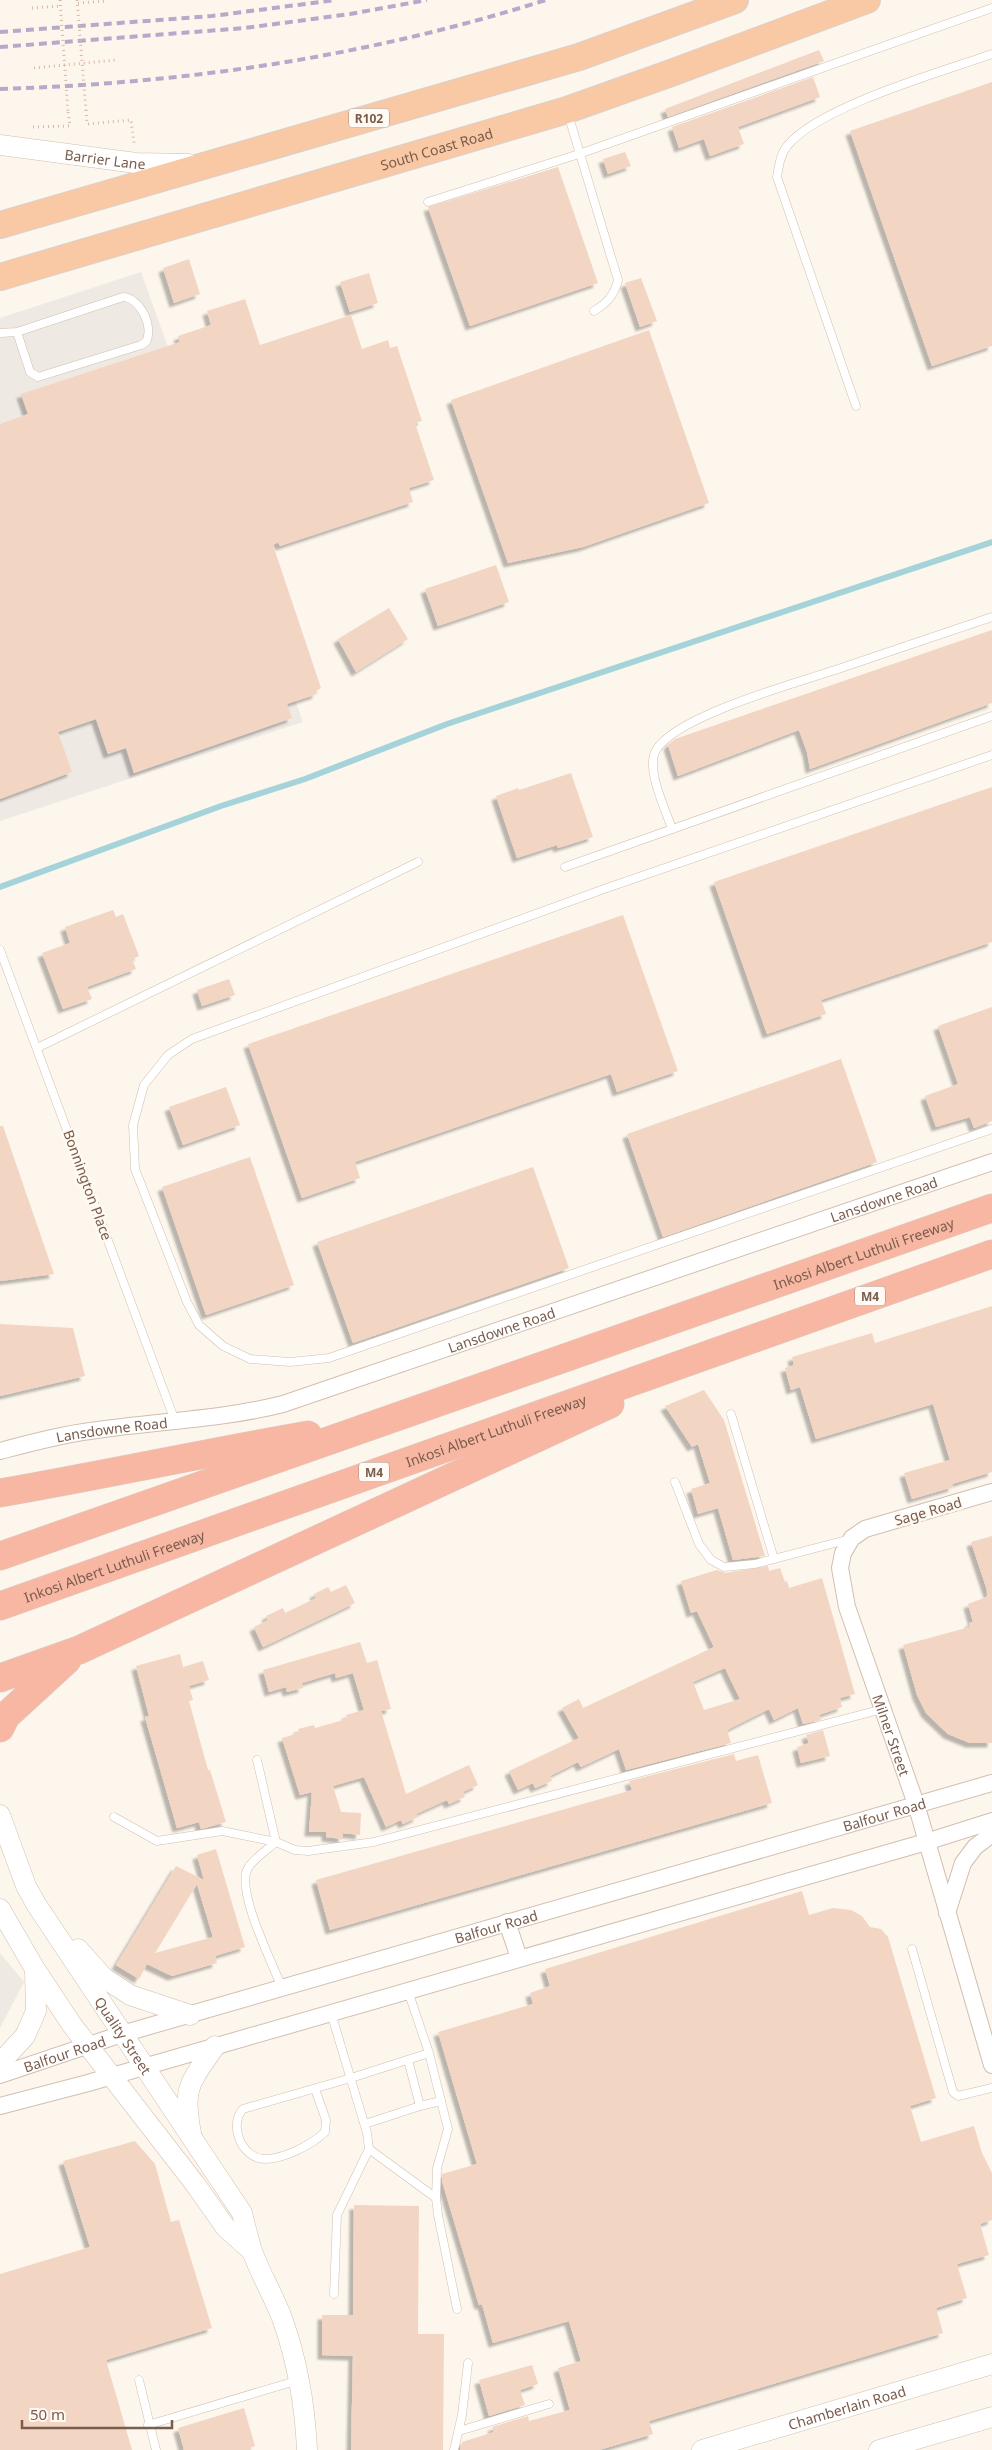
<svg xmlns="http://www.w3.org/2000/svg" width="992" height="2450" viewBox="0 0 992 2450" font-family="'Noto Sans',sans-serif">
<defs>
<filter id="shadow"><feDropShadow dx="-4.5" dy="4.5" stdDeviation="1" flood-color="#0004"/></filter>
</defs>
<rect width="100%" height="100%" fill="#fdf6ec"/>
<g fill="#efe9e4">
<polygon points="141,272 303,722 0,821 0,318"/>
<polygon points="0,1953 24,1982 0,2028"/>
</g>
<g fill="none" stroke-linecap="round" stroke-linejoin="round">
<polyline stroke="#a5d3da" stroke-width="6" points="0,887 221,806 305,779 447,724 992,542"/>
</g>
<g fill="#f3d5c3" fill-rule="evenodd" filter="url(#shadow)">
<polygon points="819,50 824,61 668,117 665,109"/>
<polygon points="813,77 820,97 738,127 744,144 710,156 704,139 679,148 672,127"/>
<polygon points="992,82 992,346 932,366 850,131"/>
<polygon points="625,152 631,166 608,174 603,159"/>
<polygon points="558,167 598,283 470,326 428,207"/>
<polygon points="189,259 200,294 174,303 163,268"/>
<polygon points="369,273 378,303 350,312 340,282"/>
<polygon points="641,278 657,321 640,327 625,283"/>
<polygon points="245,299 260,345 351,315 362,349 388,340 390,348 397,346 422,421 415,423 434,480 409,488 413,502 280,546 278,542 273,545 321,688 316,691 317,694 287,704 292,718 134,773 126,748 108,754 96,719 58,732 72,772 0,799 0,424 28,414 21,394 180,342 178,336 211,325 207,311"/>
<polygon points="649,330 709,503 583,547 508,563 451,400"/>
<polygon points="496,565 509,602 438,626 425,589"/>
<polygon points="389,608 408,639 356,672 338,639"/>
<polygon points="992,630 992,703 810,769 807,752 799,730 678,776 668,745 675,739"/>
<polygon points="571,773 593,837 558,848 557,845 517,858 496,796 518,788 519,790"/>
<polygon points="992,787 992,942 821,1000 826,1014 767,1034 714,882"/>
<polygon points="113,910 116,917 123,914 139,956 132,959 136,969 87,987 92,999 63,1009 42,953 70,943 65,927"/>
<polygon points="623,915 678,1071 617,1092 611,1074 355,1162 360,1178 302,1198 248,1044"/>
<polygon points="229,979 235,995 202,1006 197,990"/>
<polygon points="992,1007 992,1121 974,1128 970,1117 936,1127 925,1096 958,1084 938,1026"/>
<polygon points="841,1059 877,1162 663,1237 627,1134"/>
<polygon points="226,1087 240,1125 183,1145 169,1107"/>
<polygon points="0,1126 3,1126 54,1274 0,1281"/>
<polygon points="250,1157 294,1285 206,1315 162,1187"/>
<polygon points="533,1167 569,1268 353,1343 317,1242"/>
<polygon points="992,1306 992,1472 952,1484 953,1487 912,1499 904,1473 950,1460 933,1404 816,1439 800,1387 791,1390 785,1368 794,1365 792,1357 872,1333 875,1343"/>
<polygon points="0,1324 73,1328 85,1376 0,1396"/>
<polygon points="704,1390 724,1420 765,1556 733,1560 718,1508 698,1514 691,1489 710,1483 698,1444 692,1447 665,1406"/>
<polygon points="992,1536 992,1743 970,1743 948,1734 926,1713 917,1695 903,1645 970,1627 969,1623 973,1622 968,1604 989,1596 971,1542"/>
<path d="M768 1566 769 1571 780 1568 785 1582 787 1581 789 1588 822 1578 855 1694 840 1698 842 1707 819 1715 821 1720 803 1724 798 1708 774 1720 769 1709 727 1730 731 1743 626 1770 619 1749 581 1767 578 1762 550 1776 552 1781 535 1788 533 1783 518 1790 509 1771 579 1738 562 1708 579 1699 583 1708 714 1647 697 1611 691 1613 681 1581 717 1570 725 1573ZM725 1668 740 1699 704 1710 693 1682Z"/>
<polygon points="346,1585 355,1603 263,1647 254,1627 268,1620 266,1616 283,1608 285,1613 316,1598 314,1594 328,1587 331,1592"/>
<polygon points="360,1642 367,1663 377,1660 391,1709 381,1711 406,1794 469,1765 478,1785 463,1792 465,1797 449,1804 447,1800 416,1814 418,1817 403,1824 401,1820 386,1827 364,1777 333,1786 341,1812 361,1813 360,1835 343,1833 343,1839 326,1837 326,1832 309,1832 312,1792 300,1795 282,1738 299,1733 298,1729 314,1725 315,1728 347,1719 346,1715 364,1710 353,1673 336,1678 335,1673 302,1683 303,1688 287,1692 286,1687 269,1692 263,1670"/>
<polygon points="180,1654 183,1667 203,1661 209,1680 189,1686 193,1700 189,1701 208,1770 210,1770 226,1822 201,1829 199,1822 177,1828 145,1717 149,1716 136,1666"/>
<polygon points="823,1730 830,1756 801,1763 797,1747 809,1743 806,1735"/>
<polygon points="734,1754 736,1761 758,1755 772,1803 330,1930 316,1880 625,1792 632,1790 629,1781"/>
<path d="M216 1849 245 1947 215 1956 217 1963 172 1976 147 1964 139 1979 116 1965 176 1866 204 1880 197 1855ZM197 1884 213 1937 155 1953Z"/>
<polygon points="802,1891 809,1915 833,1908 851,1910 862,1916 870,1927 881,1929 888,1937 936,2098 910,2106 921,2142 974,2126 982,2153 992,2173 992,2220 980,2224 989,2255 957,2264 967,2298 936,2308 943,2333 649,2421 653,2434 599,2450 460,2450 462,2442 494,2432 492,2427 528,2416 529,2421 570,2410 558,2368 581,2361 569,2321 493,2343 482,2304 479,2305 442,2181 442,2174 477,2164 438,2032 533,2004 530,1993 550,1986 545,1969"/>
<polygon points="135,2141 155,2164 171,2222 179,2220 212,2328 106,2360 132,2450 0,2450 0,2274 90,2247 63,2161"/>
<polygon points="354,2205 419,2206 418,2334 444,2334 443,2450 351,2450 353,2356 322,2355 322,2315 353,2315"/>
<polygon points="532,2365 538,2384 520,2390 525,2405 489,2416 479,2380"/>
<polygon points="244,2408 255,2446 250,2448 250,2450 184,2450 178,2428"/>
</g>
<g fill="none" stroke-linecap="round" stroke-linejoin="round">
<g stroke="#d1beb0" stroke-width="9">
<g id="service">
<path d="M568 114 618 280C614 296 607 303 594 311"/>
<polyline points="428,202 579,154 992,8"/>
<path d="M0 333 17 332 123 297C140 298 154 326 146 342L141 345 38 377 30 372 17 332"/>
<path d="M856 406 777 177C779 166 780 154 788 145 821 106 941 72 992 54"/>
<polyline points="992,755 604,889 192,1039 168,1055 144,1085 133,1125 135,1169 187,1302 199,1325 223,1346 250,1359 290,1362 329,1358 992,1129"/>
<path d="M672 829C666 810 645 769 656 750 677 715 800 682 841 668 891 651 942 634 992 617"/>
<polyline points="565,867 992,716"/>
<polyline points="0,950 175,1421"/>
<polyline points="37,1048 418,862"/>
<polyline points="731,1414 774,1559"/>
<polyline points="675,1482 699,1544 711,1560 724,1567 755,1564 850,1539"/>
<polyline points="114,1817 157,1841 222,1831 276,1842 257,1760"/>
<polyline points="912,1949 953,2092 958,2096 992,2088"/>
<path d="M282 1988C273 1964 235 1890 248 1868 254 1858 267 1850 276 1842L295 1850 308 1851 374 1842 883 1709"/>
<polyline points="408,1991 429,2053 448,2129 437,2168 436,2198 438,2215 457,2309"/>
<polyline points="331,2013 367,2133 369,2149 337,2215 334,2294"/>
<polyline points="408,2060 420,2106 441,2101"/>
<path d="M315 2089 326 2120 325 2132C311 2145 284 2159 265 2159 242 2159 228 2125 243 2109L351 2078 429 2053"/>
<polyline points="365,2124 420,2106"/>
<polyline points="369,2149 436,2198"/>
<polyline points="139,2380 156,2450"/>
<polyline points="148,2425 299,2380"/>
<polyline points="459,2431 549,2404"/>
<polyline points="454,2450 462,2415 468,2363"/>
</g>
</g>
<g stroke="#d1beb0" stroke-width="18">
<g id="minor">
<path id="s1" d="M0 1451C30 1443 59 1435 90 1431 155 1421 220 1420 283 1404L992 1162"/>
<path id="s2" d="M992 1492 865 1529 852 1538 843 1553 840 1568 847 1607 916 1804 992 2065"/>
<polyline points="947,1913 963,1863 975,1847 992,1834"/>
<polyline points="507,1922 519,1958"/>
<path id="s3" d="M0 2075 122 2034 992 1783"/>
<polyline points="0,2106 88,2083 926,1842 992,1821"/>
</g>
</g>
<g stroke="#d1beb0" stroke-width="21">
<g id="tertiary">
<path id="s4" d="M0 145 136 163 189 164"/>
<path id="s5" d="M0 1815 26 1886 36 1904 242 2213C245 2225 248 2238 252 2251 260 2273 273 2295 282 2318 297 2360 305 2405 307 2450"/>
<polyline points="0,1909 35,1969 72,2025 195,2184 226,2228 252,2251"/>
<polyline points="78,1949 104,1978 130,1995 190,2015"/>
<polyline points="0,2063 25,2036 36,2011 35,1970"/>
<path d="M191 2133C182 2087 190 2083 215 2046"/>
<path id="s6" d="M702 2450 992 2364"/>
<polyline points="879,2450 992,2417"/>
</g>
</g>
<g stroke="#dad1cd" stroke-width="28">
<g id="trunk">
<polyline points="0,225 579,57 735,0"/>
<path id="s7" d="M0 277 567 110 671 73 867 0"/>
</g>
</g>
<g stroke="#dad1cd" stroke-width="29">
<g id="motorway">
<path d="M0 1493C103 1475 205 1453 308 1435"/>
<path id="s8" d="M0 1556 992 1208"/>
<path id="s9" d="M0 1606 992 1254"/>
<polyline points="0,1678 79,1650 610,1404"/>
<polyline points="0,1728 6,1716 67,1660"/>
</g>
</g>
<g stroke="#d9b8a5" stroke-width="3" stroke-dasharray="1 4" stroke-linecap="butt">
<polyline points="78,3 107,1"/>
<polyline points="32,8 60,6"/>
<polyline points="34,68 116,60"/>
<polyline points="86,110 87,124 131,120 134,143"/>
<polyline points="33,127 70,126 68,112"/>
</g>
<use href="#service" stroke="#fff" stroke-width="8"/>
<use href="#minor" stroke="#fff" stroke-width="16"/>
<use href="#tertiary" stroke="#fff" stroke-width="20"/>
<use href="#trunk" stroke="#f9c8a4" stroke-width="26"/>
<use href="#motorway" stroke="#f7b7a3" stroke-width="28"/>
<g stroke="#b9a8c9" stroke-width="4" stroke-dasharray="8 5" stroke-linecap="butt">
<polyline points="0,32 212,16 336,0"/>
<polyline points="0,47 245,28 350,14 427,0"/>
<path d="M0 89C189 83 365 57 546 0"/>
</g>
<g stroke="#d9b8a5" stroke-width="3" stroke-dasharray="1 4" stroke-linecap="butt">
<polyline points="60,0 68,112"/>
<polyline points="77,0 86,110"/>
</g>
</g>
<g text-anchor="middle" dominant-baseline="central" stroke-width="5" stroke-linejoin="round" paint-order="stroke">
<g fill="#fffaf3" stroke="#a28b7f" stroke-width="1">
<rect x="349" y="108.5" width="40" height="19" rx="4"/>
<rect x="855" y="1286.5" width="30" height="19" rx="4"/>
<rect x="359" y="1462.5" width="30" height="19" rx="4"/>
</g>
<g font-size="12" font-weight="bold" fill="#7a5c4d">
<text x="369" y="118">R102</text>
<text x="870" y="1296">M4</text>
<text x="374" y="1472">M4</text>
</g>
<g font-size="14" fill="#7a5c4d" stroke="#fffaf3">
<text stroke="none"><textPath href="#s7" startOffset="455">South Coast Road</textPath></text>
<text stroke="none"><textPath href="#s4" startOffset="106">Barrier Lane</textPath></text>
<text transform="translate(88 1185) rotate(70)">Bonnington Place</text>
<text stroke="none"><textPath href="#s1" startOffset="922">Lansdowne Road</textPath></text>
<text stroke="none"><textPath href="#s8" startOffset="915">Inkosi Albert Luthuli Freeway</textPath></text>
<text stroke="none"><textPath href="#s1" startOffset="518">Lansdowne Road</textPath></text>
<text stroke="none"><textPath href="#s9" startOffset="526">Inkosi Albert Luthuli Freeway</textPath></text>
<text stroke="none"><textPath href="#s1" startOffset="114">Lansdowne Road</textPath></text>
<text transform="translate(928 1511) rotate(-16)">Sage Road</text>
<text stroke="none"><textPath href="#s9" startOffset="121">Inkosi Albert Luthuli Freeway</textPath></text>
<text stroke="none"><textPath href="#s2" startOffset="356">Milner Street</textPath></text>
<text stroke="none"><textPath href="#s3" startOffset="922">Balfour Road</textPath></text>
<text stroke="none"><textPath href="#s3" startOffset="518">Balfour Road</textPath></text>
<text stroke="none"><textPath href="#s5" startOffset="254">Quality Street</textPath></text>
<text stroke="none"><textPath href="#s3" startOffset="68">Balfour Road</textPath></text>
<text stroke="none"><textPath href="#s6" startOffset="151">Chamberlain Road</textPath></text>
</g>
</g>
<path d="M22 2420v8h150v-8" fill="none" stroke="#7a5c4d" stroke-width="2.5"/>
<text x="30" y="2420" font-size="15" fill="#7a5c4d" stroke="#fffaf3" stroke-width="4" paint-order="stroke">50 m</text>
</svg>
